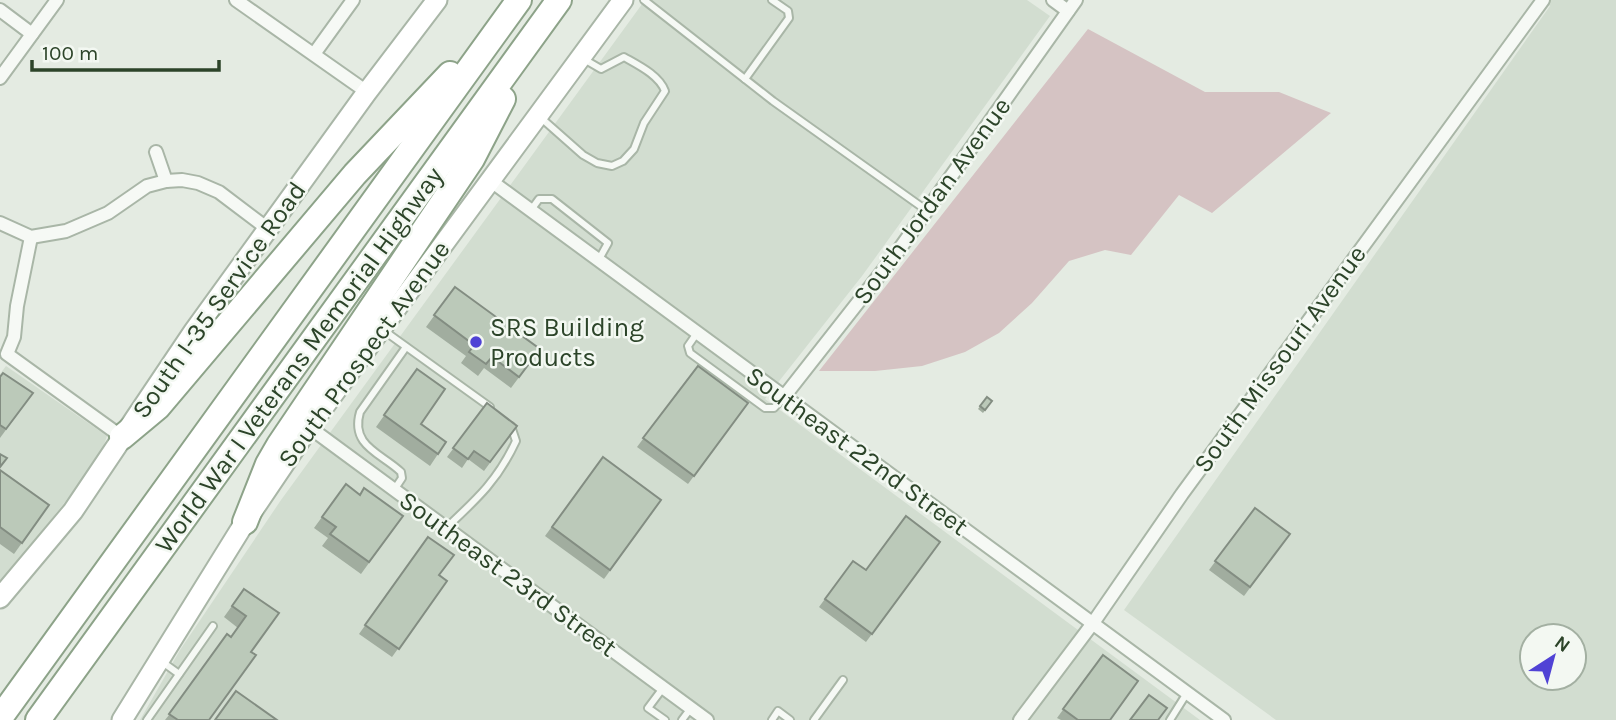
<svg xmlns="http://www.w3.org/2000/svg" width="1616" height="720" viewBox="0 0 1616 720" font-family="Karla,sans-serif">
<rect width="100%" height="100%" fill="#e4ebe2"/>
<g fill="#d2ddd0" fill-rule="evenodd">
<polygon points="645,0 1027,0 1050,16 862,276 765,399 1200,720 140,720 180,650 281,500"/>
<path d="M1543 0H1616V720H1276L1124 610 1550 6ZM1532 636H1574V678H1532Z"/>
<polygon points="6,366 107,436 99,459 0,584 0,374"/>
</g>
<polygon fill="#d5c3c3" points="1088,29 1205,92 1279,92 1331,113 1212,213 1179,195 1131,255 1105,250 1069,261 1032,303 999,333 965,352 922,366 875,371 819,371"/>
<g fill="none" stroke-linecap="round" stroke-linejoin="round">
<g stroke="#a9b6a7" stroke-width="10">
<g id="lane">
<polyline points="644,0 773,101 926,210"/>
<polyline points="745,79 789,18 788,11 772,0"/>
<path d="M540 117 583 155 597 163 612 166 623 161 634 149 644 123 665 91C659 75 638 65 624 57L601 69 582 58"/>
<polyline points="531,210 539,199 552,199 608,243 598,261"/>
<polyline points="383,330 490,407"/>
<polyline points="697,333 688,346 690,353 765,408 774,408 783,398"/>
<path d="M394 490 402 478 401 472C381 453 350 446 360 412L406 347"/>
<path d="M446 528C477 499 498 480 516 441L511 426"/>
<polyline points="161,661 179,674"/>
<polyline points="663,688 648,708 665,720"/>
<polyline points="147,720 213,626"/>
<polyline points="682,720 691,708"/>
<polyline points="772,720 778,711 790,720"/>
<polyline points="814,720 843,680"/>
<polyline points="1170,720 1187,693"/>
</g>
</g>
<g stroke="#a9b6a7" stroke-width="16">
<g id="street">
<polyline points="236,0 367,92"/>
<polyline points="1053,0 1068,11"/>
<polyline points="0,10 32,34"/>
<polyline points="314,54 353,0"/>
<polyline points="0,78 57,0"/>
<polyline points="156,152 166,181"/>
<polyline points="491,181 1224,720"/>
<polyline points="0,223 31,237 66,231 108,213 147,186 166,181 182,180 198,183 219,192 268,229"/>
<polyline points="31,237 17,306 14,337 7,354 122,437"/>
<polyline points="783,398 896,254 1076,0"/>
<polyline points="309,427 707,720"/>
<polyline points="1020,720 1093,623 1182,494 1543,0"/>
</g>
</g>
<g stroke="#a9b6a7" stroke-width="23">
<g id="secondary">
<polyline points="0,598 73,511 194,331 367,92 437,0"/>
<polyline points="122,720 245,522 309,427 623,0"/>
</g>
</g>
<g stroke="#8da389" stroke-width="28">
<g id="highway">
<polyline points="122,437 158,407 355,174 450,74"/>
<polyline points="245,522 268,464 279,445 472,159 503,99"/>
<polyline points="0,718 519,0"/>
<polyline points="38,720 559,0"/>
</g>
</g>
<use href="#lane" stroke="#f6f9f5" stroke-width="6"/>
<use href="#street" stroke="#f6f9f5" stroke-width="12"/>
<use href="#secondary" stroke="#fff" stroke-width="19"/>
<use href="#highway" stroke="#fff" stroke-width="24"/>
</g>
<g fill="#a1ad9f">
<polygon points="455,287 540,349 511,388 484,368 478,376 461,363 466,356 426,327"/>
<polygon points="698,366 748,403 688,484 637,447"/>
<polygon points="417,369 421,424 446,442 430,466 376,427"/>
<polygon points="0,377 33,393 0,438"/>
<polygon points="987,397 992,401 983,413 978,409"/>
<polygon points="487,403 517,426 484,471 468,459 462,468 447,457"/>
<polygon points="603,457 661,500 604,579 545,536"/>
<polygon points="0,470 49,505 14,554 0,544"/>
<polygon points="346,484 360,495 403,516 361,574 322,546 328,538 314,528"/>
<polygon points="1255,508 1290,534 1244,596 1209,570"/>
<polygon points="428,537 440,575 447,581 392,657 359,634"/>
<polygon points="940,542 866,642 819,607 853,561 866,570"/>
<polygon points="244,589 251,652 209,720 165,720 238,628 224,617"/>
<polygon points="1103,655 1110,720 1061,720 1057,718"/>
</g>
<g fill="#bbc9b9" stroke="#838d82" stroke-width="2">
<polygon points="455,287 540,349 519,377 492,357 486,364 469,352 474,345 434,315"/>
<polygon points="698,366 748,403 694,476 643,438"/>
<polygon points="417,369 445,389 421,424 446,442 438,454 384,415"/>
<polygon points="3,373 33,393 6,429 0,425 0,377"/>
<polygon points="987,397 992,401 985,410 980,406"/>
<polygon points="487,403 517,426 490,462 474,451 468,459 453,448"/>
<polygon points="0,454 7,458 0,467"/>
<polygon points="603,457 661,500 610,570 552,527"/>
<polygon points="0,470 49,505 22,543 0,527"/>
<polygon points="346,484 360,495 364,488 403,516 369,562 330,534 336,527 322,517"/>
<polygon points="1255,508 1290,534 1250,587 1215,561"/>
<polygon points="906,516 940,542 872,634 825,599 853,561 866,570"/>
<polygon points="428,537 454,555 439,575 447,581 399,649 365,625"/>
<polygon points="244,589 279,613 251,652 256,655 209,720 178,720 169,714 227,634 231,637 246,616 232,606"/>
<polygon points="1103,655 1138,681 1110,720 1078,720 1063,709"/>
<polygon points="236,691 277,720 215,720"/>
<polygon points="1149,695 1167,708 1158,720 1130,720"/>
</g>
<circle fill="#5043d5" stroke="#f3f8f2" stroke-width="2.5" cx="476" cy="342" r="7"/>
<g text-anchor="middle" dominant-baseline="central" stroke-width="5" stroke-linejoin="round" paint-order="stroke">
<g font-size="26" fill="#2c4429" stroke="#f3f8f2">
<text transform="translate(932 201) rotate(-54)">South Jordan Avenue</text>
<text transform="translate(219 300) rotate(-55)">South I-35 Service Road</text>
<text transform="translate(364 354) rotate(-54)">South Prospect Avenue</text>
<text transform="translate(1280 359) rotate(-54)">South Missouri Avenue</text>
<text transform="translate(299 360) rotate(-54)">World War I Veterans Memorial Highway</text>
<text transform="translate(857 451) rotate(36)">Southeast 22nd Street</text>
<text transform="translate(508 574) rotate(36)">Southeast 23rd Street</text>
</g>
<g font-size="26" fill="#2c4429" stroke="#f3f8f2" text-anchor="start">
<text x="490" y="327">SRS Building<tspan x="490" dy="30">Products</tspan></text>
</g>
</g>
<g transform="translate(1553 657) rotate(36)"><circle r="33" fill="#f3f8f2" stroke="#a3b0a2" stroke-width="2"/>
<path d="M0-5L12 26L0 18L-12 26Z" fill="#5043d5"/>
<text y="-10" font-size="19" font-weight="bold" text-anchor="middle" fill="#2c4429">N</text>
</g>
<path d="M32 60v10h187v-10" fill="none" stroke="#2c4429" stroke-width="3.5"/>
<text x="42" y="60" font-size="21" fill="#2c4429" stroke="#f3f8f2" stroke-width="5" paint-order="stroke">100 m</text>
</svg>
